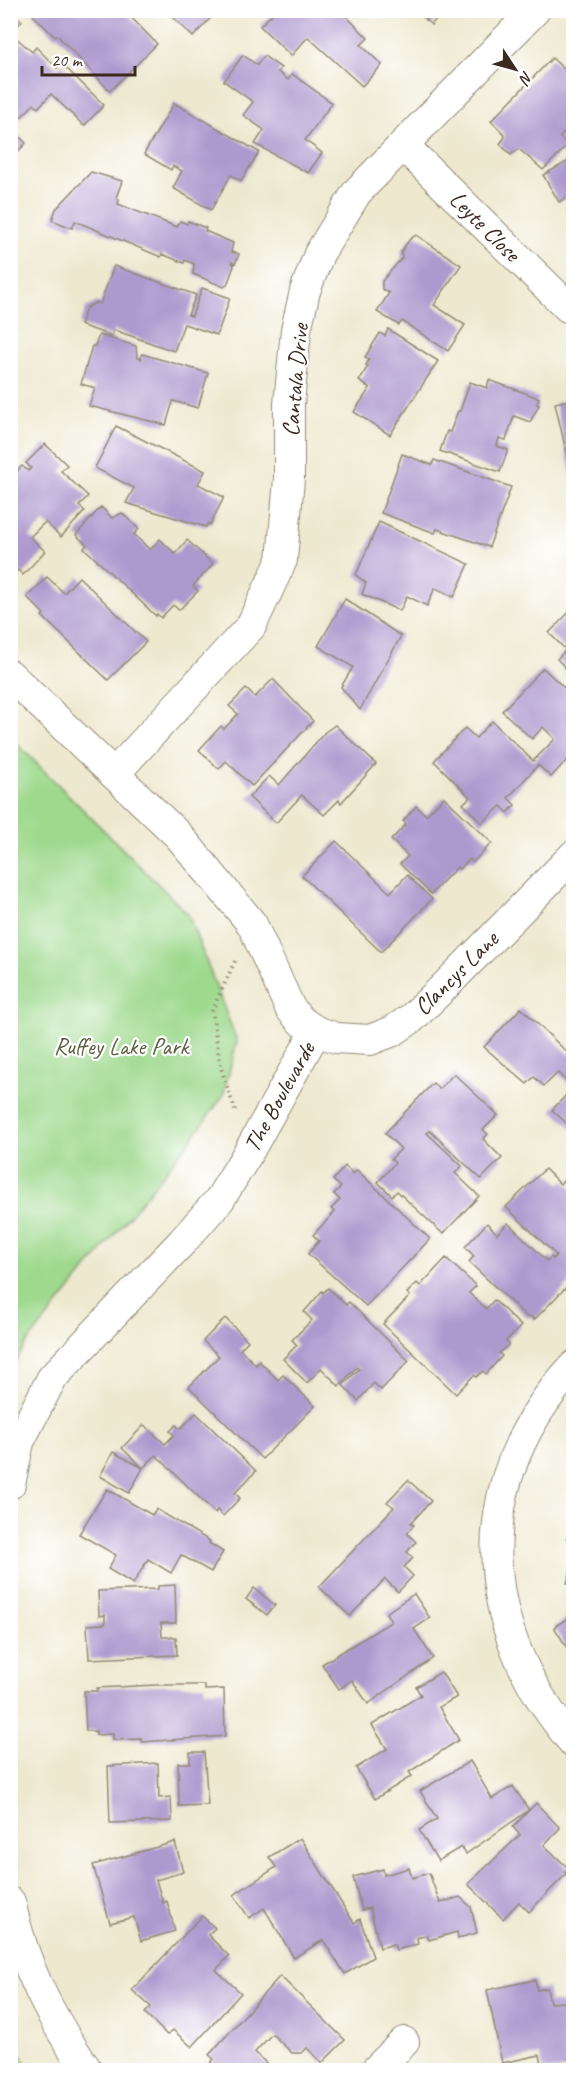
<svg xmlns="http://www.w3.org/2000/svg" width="584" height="2081" viewBox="0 0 584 2081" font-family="Caveat,sans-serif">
<rect width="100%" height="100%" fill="#fff"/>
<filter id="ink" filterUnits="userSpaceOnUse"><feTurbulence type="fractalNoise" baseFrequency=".0167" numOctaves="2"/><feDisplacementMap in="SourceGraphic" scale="12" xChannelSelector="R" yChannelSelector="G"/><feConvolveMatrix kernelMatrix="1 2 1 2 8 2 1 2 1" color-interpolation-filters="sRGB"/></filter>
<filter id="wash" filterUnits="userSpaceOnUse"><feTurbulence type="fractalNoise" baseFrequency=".008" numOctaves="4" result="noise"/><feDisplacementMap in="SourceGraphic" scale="24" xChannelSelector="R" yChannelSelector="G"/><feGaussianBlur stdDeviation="1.35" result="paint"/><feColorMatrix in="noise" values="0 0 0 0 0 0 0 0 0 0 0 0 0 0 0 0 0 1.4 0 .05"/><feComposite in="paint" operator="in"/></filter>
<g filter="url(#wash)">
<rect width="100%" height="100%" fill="#ede8ce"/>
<g fill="#9ed98d" stroke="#6c8256" stroke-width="1.5">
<polygon points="11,738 188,914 237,1041 223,1096 190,1141 27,1343 11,1368"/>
<polygon points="11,2042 32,2070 11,2070"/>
</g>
<g id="blocks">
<g fill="#ae99cf">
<polygon points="10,10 22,21 11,33 32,52 36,47 57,68 62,64 104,105 84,126 51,94 38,108 34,104 20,118 10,108"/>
<polygon points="37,10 124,10 157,44 110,91 57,35 55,37 33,15"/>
<polygon points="166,10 218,10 193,37"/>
<polygon points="276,10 340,10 368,38 361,45 382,65 362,86 308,37 291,56 260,26"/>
<polygon points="416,10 444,10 431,25"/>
<polygon points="243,55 257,65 264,56 281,68 278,72 288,80 292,74 332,103 305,140 322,153 308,173 255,144 264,130 243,115 253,102 224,81"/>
<polygon points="552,58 564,69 572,61 574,63 574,123 560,137 568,145 543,170 519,149 511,155 500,144 505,137 504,134 491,121"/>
<polygon points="174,103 259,152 241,181 231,175 211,210 173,188 182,171 173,166 171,170 144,154"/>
<polygon points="10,127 26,143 14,156 10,152"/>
<polygon points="574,158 574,193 559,202 543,175"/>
<polygon points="91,172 122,181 116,198 119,200 118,204 177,227 180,221 187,224 188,221 206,228 205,231 233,243 231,252 239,254 235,264 232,262 234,266 227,285 224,287 193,274 194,264 185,260 184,263 162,254 161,257 75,221 72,228 52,220 56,209"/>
<polygon points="416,235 461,265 434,305 465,325 448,351 402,321 399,325 377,312 389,293 382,289 382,281 402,258 401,252 409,240"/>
<polygon points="114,266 196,295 188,315 192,316 202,288 230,298 217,335 184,324 174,351 114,330 112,336 80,325 86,308 97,302 100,304"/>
<polygon points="388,329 438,361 390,435 354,412 370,388 359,381 368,366 366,365 369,359 365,357 380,333 385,336"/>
<polygon points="99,335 136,346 137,357 141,359 142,354 208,373 198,408 173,401 166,425 89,406 95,388 81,384 92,346 95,346"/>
<polygon points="489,380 539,398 537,404 539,405 530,422 514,416 506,440 499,438 497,446 508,450 500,472 440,451 447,431 450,432 458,411 460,411 470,382 487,388"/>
<polygon points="574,399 574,482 573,482 555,403"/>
<polygon points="116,426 205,471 198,484 224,497 210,525 208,523 206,527 126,503 134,488 95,468"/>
<polygon points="45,444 67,465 61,471 88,496 79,506 85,511 61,537 45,522 30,537 45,551 23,575 18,570 15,573 10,570 10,493 13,491 10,478 22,466 28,471 31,468 26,463"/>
<polygon points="402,454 432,465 434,460 511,487 489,547 437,529 435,533 381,513"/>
<polygon points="101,507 112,518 122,513 139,529 134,534 150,550 160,539 175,554 187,540 213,564 193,586 198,591 179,610 173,605 161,618 157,614 156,616 84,548 87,545 76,535"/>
<polygon points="379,522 469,564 454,597 435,588 427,606 407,596 400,611 362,594 366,583 356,575"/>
<polygon points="47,577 64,593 79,577 146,642 108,680 42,616 44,614 27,597"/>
<polygon points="345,599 401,636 360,710 341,687 353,667 318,646"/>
<polygon points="574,607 574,677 557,659 566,650 549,633"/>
<polygon points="543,668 574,697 574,758 571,756 551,777 538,765 508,798 515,805 508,813 501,806 482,823 463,804 470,797 434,761 465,728 476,738 492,721 533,761 555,739 543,727 532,739 502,711"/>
<polygon points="273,679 313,721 252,786 226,761 219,769 199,750 221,726 224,729 238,714 229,706 246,689 255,697"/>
<polygon points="335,725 376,764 341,803 339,800 324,815 302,795 276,823 249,797 269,776 279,785 325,732"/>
<polygon points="444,797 492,843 473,862 470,859 459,869 457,867 431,894 400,864 408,856 391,840 406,824 403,821 416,806 426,815"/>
<polygon points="336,841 390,893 407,875 432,899 381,952 302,876"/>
<polygon points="521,1008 570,1055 574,1051 574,1130 552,1110 573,1088 558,1073 544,1086 534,1077 527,1084 484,1047"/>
<polygon points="454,1074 498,1115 483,1130 488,1134 483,1139 502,1158 481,1179 430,1131 427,1133 462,1166 455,1173 479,1196 443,1234 397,1191 392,1196 378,1182 395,1163 391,1159 401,1149 385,1133 433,1083 439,1089"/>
<polygon points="345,1166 353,1174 357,1170 430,1239 366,1306 308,1254 319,1241 313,1235 335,1212 331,1209 340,1200 334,1194 341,1187 333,1180"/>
<polygon points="545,1169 560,1184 564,1180 574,1190 574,1279 534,1320 530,1316 528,1318 469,1262 474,1256 465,1247 487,1223 497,1234 508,1223 547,1261 551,1257 553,1259 556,1255 506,1207"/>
<polygon points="446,1258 476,1286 469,1293 486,1309 494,1300 521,1326 506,1341 509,1344 499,1353 502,1356 486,1374 483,1371 476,1377 474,1375 456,1394 383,1324 410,1296 407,1293 417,1283 420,1286"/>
<polygon points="328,1288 346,1305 349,1302 409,1361 381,1390 374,1383 358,1401 343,1385 359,1369 357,1367 339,1386 321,1368 307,1383 283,1359 297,1345 292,1340 312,1320 304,1312 322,1291 323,1293"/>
<polygon points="225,1318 248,1341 240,1349 256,1365 259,1361 278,1380 283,1375 315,1406 262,1459 189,1387 219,1356 203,1341"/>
<polygon points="196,1413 256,1471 235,1493 240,1498 223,1516 217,1510 215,1513 156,1455 143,1468 129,1493 100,1476 113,1452 143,1468 122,1448 144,1425 165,1444 174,1435 170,1431 176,1425 180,1429"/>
<polygon points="408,1480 431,1501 411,1523 414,1525 407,1533 416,1542 407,1552 413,1558 404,1567 413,1576 398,1592 385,1579 350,1616 319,1587 394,1507 387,1502"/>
<polygon points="107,1489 152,1515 156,1509 210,1541 209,1543 223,1552 211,1572 181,1555 171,1573 148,1559 133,1584 108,1569 116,1555 79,1534"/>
<polygon points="573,1520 574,1520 574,1540 567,1538"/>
<polygon points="573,1564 574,1564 574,1585 567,1583"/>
<polygon points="175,1585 176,1623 161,1623 162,1637 176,1637 177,1655 89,1659 87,1625 105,1624 105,1615 99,1616 98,1591 158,1589 158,1586"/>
<polygon points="254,1588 275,1605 267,1615 246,1599"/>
<polygon points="414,1594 430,1618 414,1629 433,1658 368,1704 352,1680 339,1689 322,1664 391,1622 386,1613"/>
<polygon points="574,1614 574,1648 569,1651 554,1627"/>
<polygon points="441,1672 457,1697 439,1707 459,1740 409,1772 412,1776 375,1799 356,1768 387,1749 372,1725 421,1695 416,1687"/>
<polygon points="156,1685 205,1685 205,1690 224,1689 225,1736 142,1742 141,1739 113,1740 113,1734 96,1735 96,1731 86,1731 84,1691 97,1691 97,1688"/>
<polygon points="190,1752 204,1752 208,1805 179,1806 178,1763 190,1763"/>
<polygon points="470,1761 492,1799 513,1786 529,1810 466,1854 461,1847 438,1861 419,1830 437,1819 420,1791"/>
<polygon points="158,1763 159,1798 171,1797 172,1821 110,1823 108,1766"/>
<polygon points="536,1803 560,1828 544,1845 568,1868 564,1872 566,1874 529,1912 519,1902 503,1919 468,1884 520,1835 513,1827"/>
<polygon points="300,1838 354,1923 360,1919 373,1957 345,1974 323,1940 294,1958 264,1908 249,1918 234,1895 276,1867 269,1857"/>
<polygon points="175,1842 183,1872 156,1880 163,1903 167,1901 175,1931 141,1941 134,1917 110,1923 93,1865"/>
<polygon points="409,1868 412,1878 429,1873 440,1903 460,1897 471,1907 477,1933 458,1938 457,1932 429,1940 427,1935 417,1938 418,1944 396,1950 394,1944 380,1948 370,1908 362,1910 353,1877 383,1869 384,1875"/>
<polygon points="202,1916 215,1928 208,1935 229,1956 216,1970 241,1993 192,2047 173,2030 167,2035 145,2013 151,2007 132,1990"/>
<polygon points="280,1976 345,2040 322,2063 307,2048 302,2053 292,2053 272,2034 255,2052 273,2070 210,2070 210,2064 214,2059 209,2055"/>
<polygon points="535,1980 537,1990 547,1988 550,2003 563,2002 574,2011 574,2070 543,2070 540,2055 502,2063 487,1990"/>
</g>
</g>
</g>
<g filter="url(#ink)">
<use href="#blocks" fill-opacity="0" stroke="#948976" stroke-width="1.5"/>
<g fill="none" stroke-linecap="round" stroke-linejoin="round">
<g stroke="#948976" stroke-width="32">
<g id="minor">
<polyline points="403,145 568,307"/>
<polyline points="10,675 179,836 252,924 290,1008 301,1021 316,1031 248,1153 220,1199 182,1242 52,1378 19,1442 10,1484"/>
<polyline points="114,774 251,626 282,560 289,479 289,404 296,330 305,291 319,254 357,192 535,10"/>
<polyline points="316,1031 336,1038 370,1040 393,1031 412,1018 446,985 574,855"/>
<path d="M574 1366C467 1479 474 1628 574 1743"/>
<path d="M10 1902C25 1969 49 2015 87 2070"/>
<polyline points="376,2070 404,2042"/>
</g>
</g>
<g stroke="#948976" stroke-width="4" stroke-dasharray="1.5 4.5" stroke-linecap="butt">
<polyline points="235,961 212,1011 221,1068 236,1113"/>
<polyline points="10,2064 15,2070"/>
</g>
<use href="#minor" stroke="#fff" stroke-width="30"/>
</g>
</g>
<g text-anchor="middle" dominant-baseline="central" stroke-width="4.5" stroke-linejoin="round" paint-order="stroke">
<g font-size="24" fill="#3b2a1e" stroke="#fff">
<text transform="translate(485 226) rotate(45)">Leyte Close</text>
<text transform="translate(295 380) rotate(-85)">Cantala Drive</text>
<text transform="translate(456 973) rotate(-45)">Clancys Lane</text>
<text transform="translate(279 1097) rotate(-61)">The Boulevarde</text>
</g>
<g font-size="24" fill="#595f3f" stroke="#fff">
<text x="121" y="1046">Ruffey Lake Park</text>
</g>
</g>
<rect width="584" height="2081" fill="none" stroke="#fff" stroke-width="36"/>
<g transform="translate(515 69) rotate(126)" stroke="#ffffff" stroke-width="4.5" paint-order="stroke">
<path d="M0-4.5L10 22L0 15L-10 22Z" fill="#3b2a1e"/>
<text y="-9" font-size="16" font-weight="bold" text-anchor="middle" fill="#3b2a1e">N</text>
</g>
<path d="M42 66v9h93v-9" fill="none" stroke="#3b2a1e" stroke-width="3"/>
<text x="51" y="66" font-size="18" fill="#3b2a1e" stroke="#ffffff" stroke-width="4.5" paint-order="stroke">20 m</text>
</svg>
